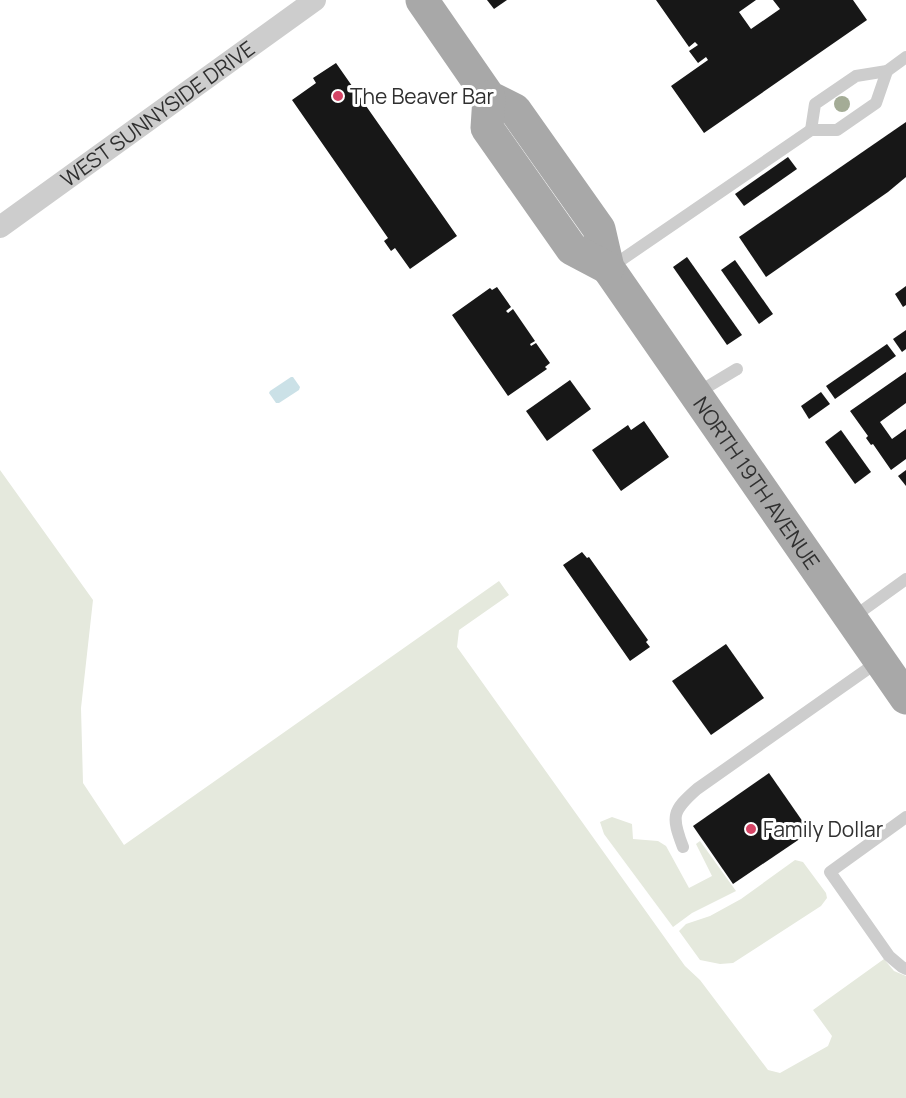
<svg xmlns="http://www.w3.org/2000/svg" width="906" height="1098" viewBox="0 0 906 1098" font-family="Manrope,sans-serif">
<rect width="100%" height="100%" fill="#fff"/>
<g fill="#e5e9dd">
<polygon points="0,470 93,600 81,708 83,783 124,845 499,581 509,595 459,630 457,647 685,966 700,980 768,1070 780,1073 828,1046 832,1036 813,1010 884,959 894,971 906,976 906,1098 0,1098"/>
<polygon points="612,817 632,824 633,839 658,841 666,846 689,888 712,876 696,844 700,841 736,891 692,913 673,927 604,834 600,822"/>
<polygon points="795,860 803,862 826,893 827,898 821,906 733,963 720,964 700,960 679,931 686,924 710,916 741,899"/>
</g>
<polygon fill="#cbe1e7" points="291,377 293,377 300,387 299,390 279,403 276,403 269,393 270,391"/>
<g fill="#171717">
<polygon points="487,0 507,0 494,9"/>
<polygon points="656,0 756,0 739,12 751,29 780,9 773,0 853,0 867,20 704,133 671,86 708,60 706,57 698,63 689,51 698,45 695,42 689,47"/>
<polygon points="336,63 457,236 410,269 395,248 391,251 384,241 388,238 292,100 316,83 313,78"/>
<polygon points="906,122 906,177 888,192 766,277 739,237"/>
<polygon points="788,157 797,169 744,206 735,194"/>
<polygon points="687,257 742,335 727,345 673,267"/>
<polygon points="735,260 773,314 759,324 721,270"/>
<polygon points="906,286 906,305 903,307 895,294"/>
<polygon points="497,287 511,307 506,311 508,313 513,309 535,341 530,344 531,346 536,343 550,363 545,367 547,369 508,396 452,315 490,288 492,290"/>
<polygon points="906,330 906,349 902,352 893,339"/>
<polygon points="887,344 896,356 835,399 826,386"/>
<polygon points="906,372 906,403 880,422 892,439 906,429 906,459 891,470 873,444 871,445 866,438 868,436 850,411"/>
<polygon points="570,380 591,409 547,441 526,411"/>
<polygon points="821,392 830,404 809,419 801,406"/>
<polygon points="644,421 669,457 621,491 592,450 628,425 631,430"/>
<polygon points="841,430 871,472 855,484 825,442"/>
<polygon points="906,470 906,486 898,476"/>
<polygon points="582,552 587,558 589,557 648,640 646,642 650,647 630,661 563,565"/>
<polygon points="726,644 764,698 711,735 672,681"/>
<polygon points="769,773 810,832 733,884 693,826"/>
</g>
<g fill="none" stroke-linecap="round" stroke-linejoin="round">
<g stroke="#cdcdcd" stroke-width="12">
<polyline points="811,130 815,104 856,76 887,71 906,57"/>
<polyline points="611,267 811,130 837,130 876,103 887,71"/>
<polyline points="697,393 737,369"/>
<polyline points="852,618 906,579"/>
<polyline points="906,817 830,872 889,956 902,967 906,969"/>
<path d="M683 847C671 816 672 811 697 789L879 661"/>
</g>
<path stroke="#cdcdcd" stroke-width="22" id="s1" d="M0 227 315 0"/>
<g stroke="#a8a8a8" stroke-width="33">
<path id="s2" d="M422 0 489 97 515 110 599 229 608 268 906 698"/>
<polyline points="489,97 487,128 572,249 608,268"/>
</g>
</g>
<circle fill="#a4ac96" cx="842" cy="104" r="8"/>
<g fill="#d54465" stroke="#fff" stroke-width="2">
<circle cx="338" cy="96" r="6"/>
<circle cx="751" cy="829" r="6"/>
</g>
<g text-anchor="middle" dominant-baseline="central" stroke-width="6" stroke-linejoin="round" paint-order="stroke">
<g font-size="21" fill="#303030" stroke="#fff" text-anchor="start">
<text x="350" y="96">The Beaver Bar</text>
<text x="763" y="829">Family Dollar</text>
</g>
<g font-size="21" fill="#303030" stroke="#fff">
<text stroke="none"><textPath href="#s1" startOffset="194">WEST SUNNYSIDE DRIVE</textPath></text>
<text stroke="none"><textPath href="#s2" startOffset="594">NORTH 19TH AVENUE</textPath></text>
</g>
</g>
</svg>
